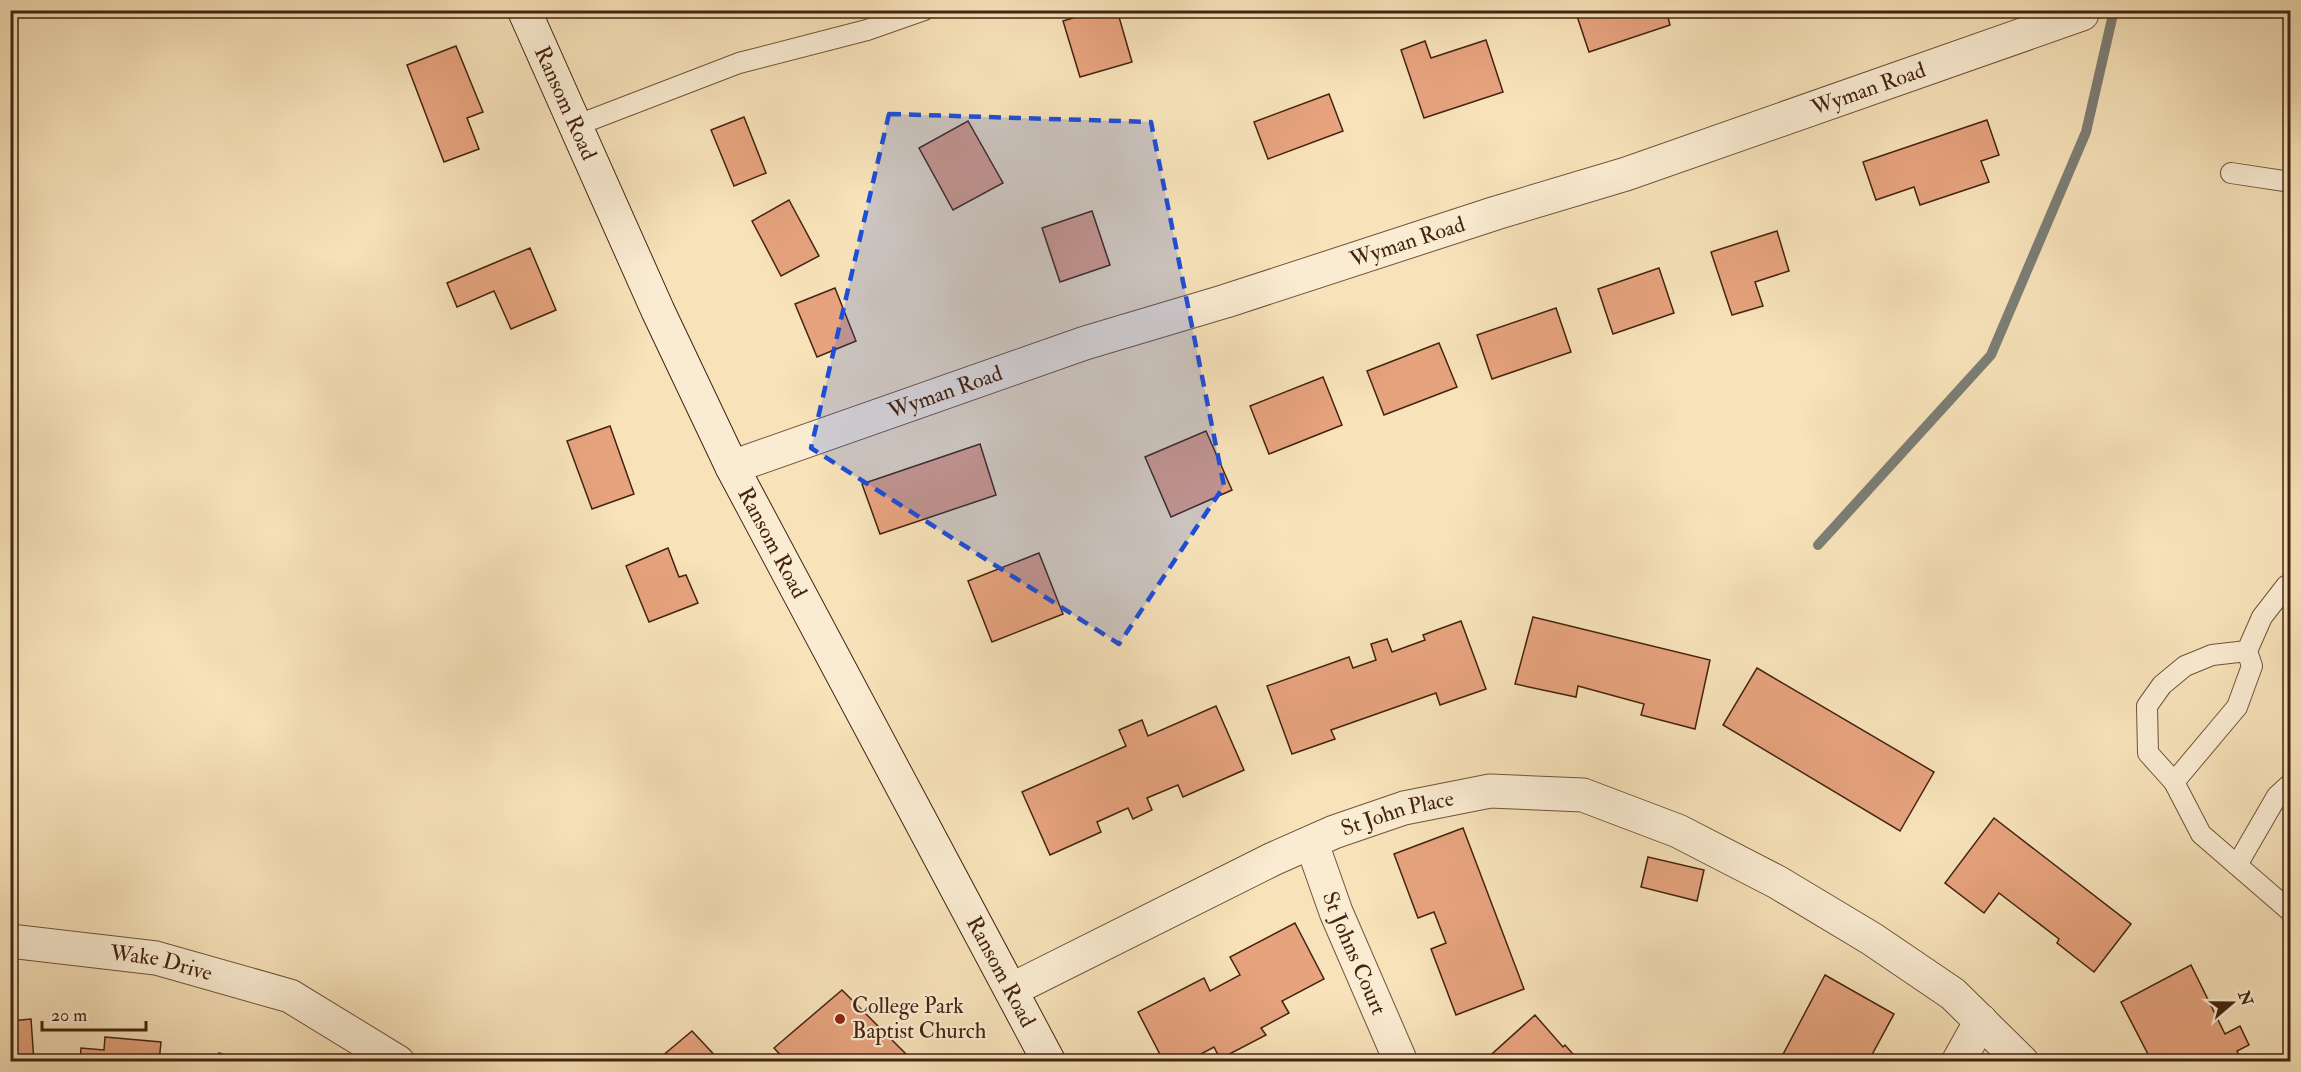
<svg xmlns="http://www.w3.org/2000/svg" width="2301" height="1072" viewBox="0 0 2301 1072" font-family="'IM FELL Double Pica',serif">
<rect width="100%" height="100%" fill="#f7e2b9"/>
<filter id="stains"><feTurbulence type="fractalNoise" baseFrequency=".00333" numOctaves="4"/><feColorMatrix values="0 0 0 0 .2 0 0 0 0 .09 0 0 0 0 .02 0 0 0 .5 -.17"/></filter>
<radialGradient id="worn" r=".72"><stop offset=".6" stop-color="#630" stop-opacity="0"/><stop offset="1" stop-color="#630" stop-opacity=".3"/></radialGradient>
<g fill="none" stroke-linecap="round" stroke-linejoin="round">
<polyline stroke="#7c7e76" stroke-width="10" points="1818,545 1991,355 2086,132 2114,10"/>
</g>
<g fill="#e6a37e" stroke="#442310" stroke-width="1.5">
<polygon points="1098,10 1117,10 1132,62 1080,77 1063,21"/>
<polygon points="1575,10 1666,10 1670,25 1589,52"/>
<polygon points="1486,40 1503,92 1424,118 1401,50 1425,41 1431,58"/>
<polygon points="456,46 483,112 467,118 479,149 444,162 407,65"/>
<polygon points="1329,94 1343,131 1268,159 1254,122"/>
<polygon points="744,117 766,173 734,186 711,130"/>
<polygon points="1987,120 1999,155 1981,161 1989,182 1920,205 1914,187 1876,200 1863,162"/>
<polygon points="968,121 1003,183 953,210 919,148"/>
<polygon points="789,200 819,256 781,276 752,221"/>
<polygon points="1092,211 1110,265 1060,282 1042,228"/>
<polygon points="1777,231 1789,271 1755,282 1763,306 1732,315 1711,252"/>
<polygon points="530,248 556,310 511,329 494,291 457,307 447,283"/>
<polygon points="1659,268 1674,313 1613,334 1598,289"/>
<polygon points="835,288 856,341 817,357 795,304"/>
<polygon points="1556,308 1571,352 1492,379 1477,335"/>
<polygon points="1439,343 1457,387 1384,415 1367,371"/>
<polygon points="1323,377 1342,425 1269,454 1250,406"/>
<polygon points="610,426 634,494 592,509 567,441"/>
<polygon points="1206,431 1232,490 1171,517 1145,457"/>
<polygon points="980,444 996,495 880,534 862,484"/>
<polygon points="668,548 679,577 686,575 698,603 649,622 626,566"/>
<polygon points="1039,553 1063,614 992,642 968,581"/>
<polygon points="1533,617 1710,660 1695,729 1641,715 1644,704 1578,686 1576,697 1515,684"/>
<polygon points="1461,621 1486,689 1440,705 1436,693 1331,730 1335,739 1292,754 1267,686 1349,657 1353,668 1376,660 1371,644 1387,639 1392,652 1425,640 1423,635"/>
<polygon points="1757,668 1934,772 1900,831 1723,725"/>
<polygon points="1216,706 1244,770 1183,797 1178,785 1147,798 1152,810 1133,819 1128,808 1097,822 1101,832 1050,855 1022,792 1126,746 1119,730 1142,720 1148,736"/>
<polygon points="1994,818 2131,924 2094,972 2057,943 2059,939 1999,893 1984,913 1945,883"/>
<polygon points="1463,828 1524,989 1456,1015 1431,949 1446,943 1434,912 1418,918 1394,854"/>
<polygon points="1648,857 1704,870 1697,901 1641,887"/>
<polygon points="1295,923 1324,979 1282,1001 1289,1013 1261,1028 1266,1035 1220,1059 1214,1047 1186,1062 1164,1062 1138,1012 1204,978 1210,991 1240,975 1230,957"/>
<polygon points="2191,965 2225,1034 2240,1026 2249,1045 2237,1051 2243,1062 2174,1062 2173,1059 2167,1062 2152,1062 2121,1002"/>
<polygon points="1825,975 1894,1014 1868,1062 1779,1062"/>
<polygon points="842,990 914,1062 787,1062 774,1048"/>
<polygon points="1535,1015 1563,1047 1565,1045 1580,1062 1483,1062"/>
<polygon points="31,1019 34,1062 10,1062 10,1021"/>
<polygon points="692,1031 721,1062 655,1062"/>
<polygon points="105,1037 161,1042 159,1062 80,1062 81,1048 104,1050"/>
<polygon points="219,1053 246,1062 216,1062"/>
</g>
<g fill="none" stroke-linecap="round" stroke-linejoin="round">
<g stroke="#71533a" stroke-width="22">
<g id="lane">
<polyline points="575,126 739,63 867,30 924,10"/>
<polyline points="2231,173 2290,182"/>
<polyline points="2290,587 2286,586 2262,617 2247,651 2212,655 2185,666 2162,685 2147,706 2148,753 2174,782 2201,834 2290,911"/>
<polyline points="2174,782 2237,707 2252,666 2247,651"/>
<polyline points="2237,865 2277,796 2290,784"/>
</g>
</g>
<g stroke="#71533a" stroke-width="35">
<g id="street">
<path id="s1" d="M732 467 1085 343 1226 301 1496 213 1626 174 2082 14"/>
<path id="s2" d="M1312 844 1336 912 1401 1062"/>
<path id="s3" d="M10 941 156 958 290 996 398 1062"/>
<path id="s4" d="M1011 990 1273 859 1334 832 1404 808 1490 791 1583 795 1678 831 1777 882 1872 939 1953 994 2022 1062"/>
<polyline points="1958,1062 1981,1021"/>
</g>
</g>
<g stroke="#442310" stroke-width="35">
<g id="secondary">
<path id="s5" d="M524 10 658 311 732 467 1049 1062"/>
</g>
</g>
<use href="#lane" stroke="#faecd2" stroke-width="20"/>
<use href="#street" stroke="#faecd2" stroke-width="33"/>
<use href="#secondary" stroke="#faecd2" stroke-width="33"/>
</g>
<path fill="#1d4ed8" fill-opacity="0.2" stroke="#1d4ed8" stroke-width="4.5" stroke-dasharray="12 8" stroke-linejoin="round" d="M889 114 1151 122 1224 486 1119 644 811 448Z"/>
<circle fill="#8f2418" stroke="#faecd2" stroke-width="2" cx="840" cy="1019" r="6"/>
<g text-anchor="middle" dominant-baseline="central" stroke-width="4.5" stroke-linejoin="round" paint-order="stroke">
<g font-size="22" fill="#442310" stroke="#faecd2">
<text stroke="none"><textPath href="#s1" startOffset="1198">Wyman Road</textPath></text>
<text stroke="none"><textPath href="#s5" startOffset="102">Ransom Road</textPath></text>
<text stroke="none"><textPath href="#s1" startOffset="712">Wyman Road</textPath></text>
<text stroke="none"><textPath href="#s1" startOffset="226">Wyman Road</textPath></text>
<text stroke="none"><textPath href="#s5" startOffset="588">Ransom Road</textPath></text>
<text stroke="none"><textPath href="#s4" startOffset="426">St John Place</textPath></text>
<text stroke="none"><textPath href="#s2" startOffset="117">St Johns Court</textPath></text>
<text stroke="none"><textPath href="#s3" startOffset="153">Wake Drive</textPath></text>
<text stroke="none"><textPath href="#s5" startOffset="1074">Ransom Road</textPath></text>
</g>
<g font-size="22" fill="#442310" stroke="#faecd2" text-anchor="start">
<text x="852" y="1006">College Park<tspan x="852" dy="25">Baptist Church</tspan></text>
</g>
</g>
<rect width="2301" height="1072" fill="none" stroke="#f7e2b9" stroke-width="36"/>
<rect x="12" y="12" width="2277" height="1048" fill="none" stroke="#442310" stroke-width="3"/>
<rect x="18" y="18" width="2265" height="1036" fill="none" stroke="#442310" stroke-width="1.5"/>
<g transform="translate(2232 1003) rotate(70)" stroke="#faecd2" stroke-width="4.5" paint-order="stroke">
<path d="M0-4.5L10 22L0 15L-10 22Z" fill="#442310"/>
<text y="-9" font-size="16" font-weight="bold" text-anchor="middle" fill="#442310">N</text>
</g>
<path d="M42 1021v9h104v-9" fill="none" stroke="#442310" stroke-width="3"/>
<text x="51" y="1021" font-size="18" fill="#442310" stroke="#faecd2" stroke-width="4.5" paint-order="stroke">20 m</text>
<rect width="100%" height="100%" filter="url(#stains)"/>
<rect width="100%" height="100%" fill="url(#worn)"/>
</svg>
